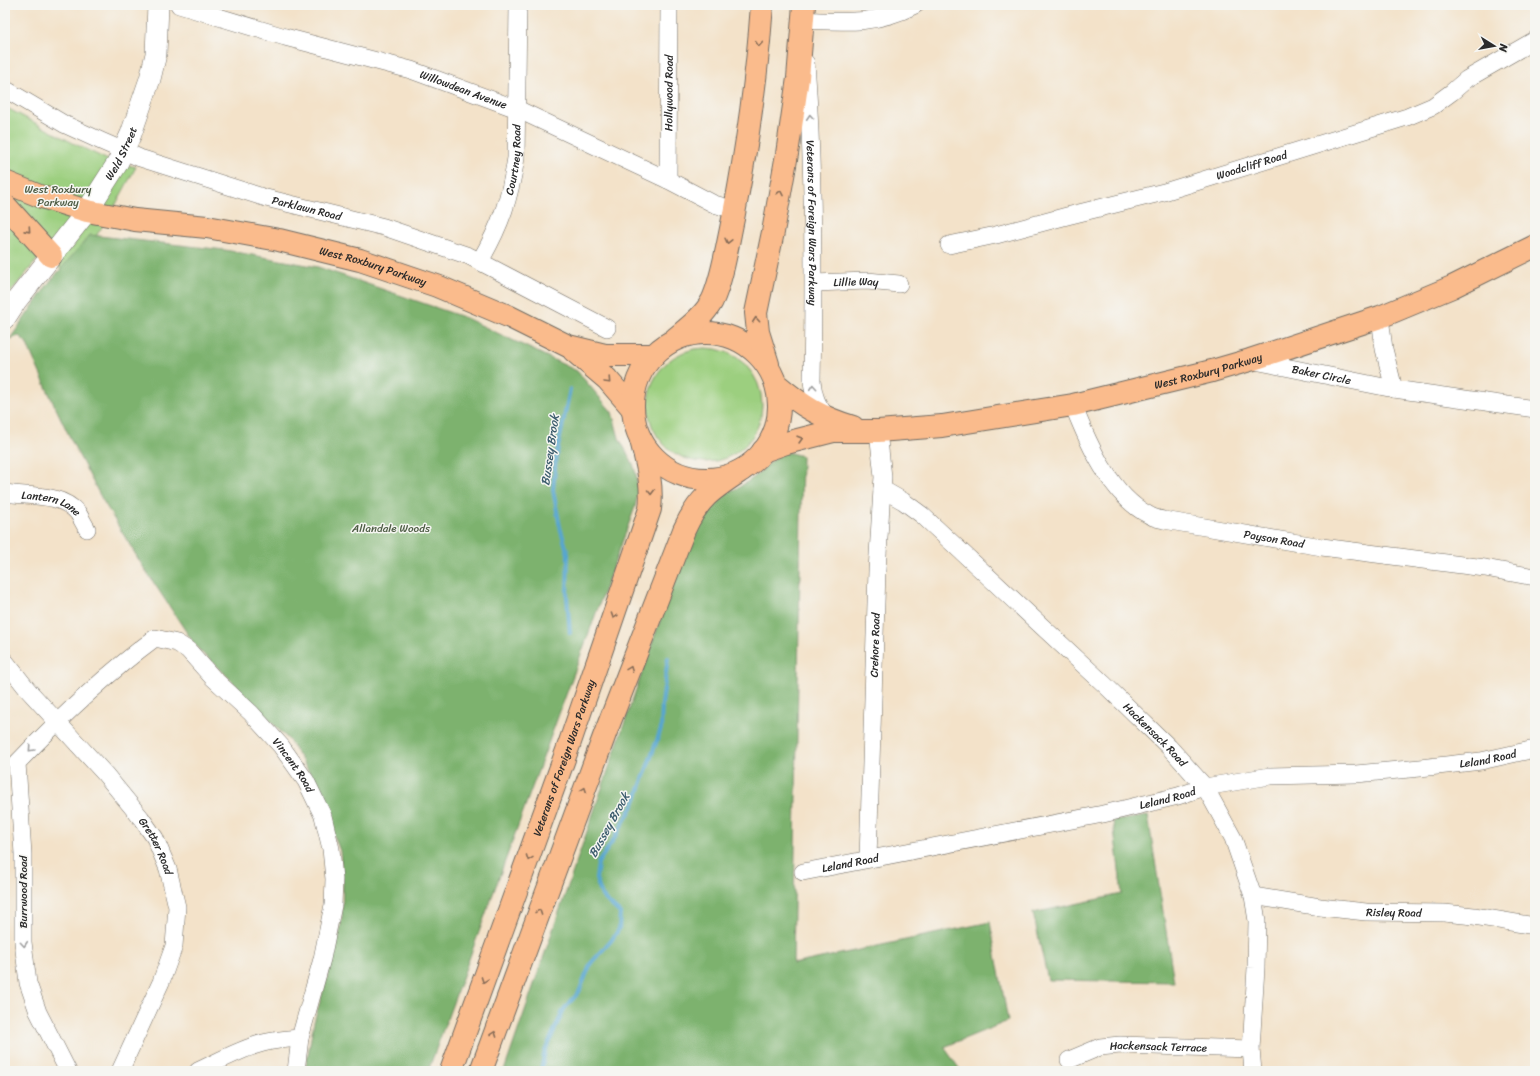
<svg xmlns="http://www.w3.org/2000/svg" width="1540" height="1076" viewBox="0 0 1540 1076" font-family="Sriracha,sans-serif">
<rect width="100%" height="100%" fill="#f6f6f2"/>
<filter id="ink" filterUnits="userSpaceOnUse"><feTurbulence type="fractalNoise" baseFrequency=".025" numOctaves="2"/><feDisplacementMap in="SourceGraphic" scale="8" xChannelSelector="R" yChannelSelector="G"/><feConvolveMatrix kernelMatrix="1 2 1 2 8 2 1 2 1" color-interpolation-filters="sRGB"/></filter>
<filter id="wash" filterUnits="userSpaceOnUse"><feTurbulence type="fractalNoise" baseFrequency=".012" numOctaves="4" result="noise"/><feDisplacementMap in="SourceGraphic" scale="16" xChannelSelector="R" yChannelSelector="G"/><feGaussianBlur stdDeviation="0.9" result="paint"/><feColorMatrix in="noise" values="0 0 0 0 0 0 0 0 0 0 0 0 0 0 0 0 0 1.4 0 .05"/><feComposite in="paint" operator="in"/></filter>
<g filter="url(#wash)">
<rect width="100%" height="100%" fill="#f3e2c9"/>
<g fill="#9ccf7f" stroke="#647d55">
<polygon points="5,107 73,143 110,161 136,167 110,215 70,275 41,255 5,299"/>
<circle cx="705" cy="405" r="57"/>
</g>
<g fill="#7db26e" stroke="#546e4c">
<polygon points="90,235 225,250 318,267 466,318 577,371 612,412 619,438 633,464 636,474 638,493 635,507 428,1071 305,1071 314,1022 336,947 340,931 342,916 343,883 340,851 311,775 289,740 222,671 199,650 193,642 142,565 102,499 76,450 52,400 26,342 19,336 10,339 48,284"/>
<polygon points="783,451 802,456 793,964 990,922 1008,1021 944,1047 961,1071 504,1071 692,528 721,494 738,488 753,478"/>
<polygon points="1148,816 1174,982 1048,980 1033,913 1122,894 1113,821"/>
</g>
<g fill="none" stroke-linecap="round" stroke-linejoin="round">
<g stroke="#56a6d0" stroke-width="4">
<polyline points="570,389 556,457 553,490 560,527 568,554 567,597 570,633"/>
<polyline points="541,1071 545,1051 564,1009 579,992 591,963 611,941 619,929 620,913 610,904 602,896 596,879 598,863 614,839 634,804 661,729 662,704 668,658"/>
</g>
</g>
</g>
<g filter="url(#ink)">
<g fill="none" stroke-linecap="round" stroke-linejoin="round">
<g stroke="#716b62" stroke-width="18">
<g id="minor">
<path id="s1" d="M179 5 285 37 411 70 517 109 668 180 714 204 735 210"/>
<path d="M804 33 803 20C845 22 876 25 915 5"/>
<path id="s2" d="M806 63C814 169 814 274 812 381 814 398 817 405 828 418"/>
<path id="s3" d="M5 89 64 124 101 141 140 158 266 198 384 227 469 256 607 328"/>
<path id="s4" d="M668 180 669 5"/>
<path id="s5" d="M949 245 996 235 1067 216 1164 192 1407 117 1433 106 1452 92 1467 79 1535 40"/>
<path id="s6" d="M480 261C501 225 510 198 516 158L518 5"/>
<path id="s7" d="M814 283 867 281 899 284"/>
<polyline points="1380,317 1384,349 1394,389 1535,409"/>
<path id="s8" d="M1250 360 1394 389"/>
<path id="s9" d="M1073 405C1088 443 1111 496 1149 515 1153 518 1159 519 1164 520L1322 547 1485 568 1535 577"/>
<path id="s10" d="M882 489 903 501 922 515 1104 684 1169 747 1205 787 1233 838 1253 896 1257 921 1256 968 1251 1049 1253 1071"/>
<path id="s11" d="M5 493C29 497 60 492 78 513 81 518 84 524 87 529"/>
<path id="s12" d="M5 661 28 690 105 774 141 818 155 838 168 869 177 907 174 946 161 982 120 1071"/>
<path id="s13" d="M868 859 877 571 882 489 883 477 878 431"/>
<path id="s14" d="M803 872 1103 814 1178 796 1205 787 1270 776 1356 774 1420 768 1481 761 1535 749"/>
<path id="s15" d="M1253 896 1320 907 1366 912 1444 913 1474 916 1535 926"/>
<path id="s16" d="M1069 1060 1100 1047 1120 1045 1251 1049"/>
<path id="s17" d="M68 1071 38 1012 28 983 23 942V854L17 763C60 718 105 675 155 638L177 643 188 650 213 678 251 713 281 746 306 781 323 816 331 849 334 879 333 905 322 959 300 1038 296 1071"/>
<path d="M198 1071C219 1061 240 1049 263 1043 275 1040 287 1039 300 1038"/>
</g>
</g>
<g stroke="#716b62" stroke-width="22">
<g id="tertiary">
<path id="s18" d="M5 318 16 301 87 211 117 164 131 134 150 79 156 54 158 5"/>
</g>
</g>
<g stroke="#716b62" stroke-width="24">
<g id="primary">
<path id="s19" d="M5 182 42 197 87 211 135 220 207 227 279 240 360 260 437 286 508 316 568 346 605 355H654"/>
<polyline points="5,205 51,256"/>
<polyline points="574,351 607,379 633,409"/>
<path d="M776 384C802 406 820 417 853 427"/>
<path id="s20" d="M763 451 786 443 833 431H878L942 426 1073 405 1212 371 1250 360 1380 317 1452 287 1535 246"/>
</g>
</g>
<g stroke="#716b62" stroke-width="24">
<g id="trunk">
<circle cx="706" cy="406" r="73"/>
<path d="M676 338C689 327 704 316 712 301 722 281 728 242 733 219 747 148 757 77 762 5"/>
<polyline points="768,364 758,332 756,313 773,232 787,154 798,78 804,5"/>
<path id="s21" d="M451 1071 569 745 650 509C653 485 647 464 641 440"/>
<path d="M481 1071 605 734 684 530C699 497 713 489 742 470"/>
</g>
</g>
<use href="#minor" stroke="#fff" stroke-width="17"/>
<use href="#tertiary" stroke="#fff" stroke-width="21"/>
<use href="#primary" stroke="#fabb8c" stroke-width="22"/>
<use href="#trunk" stroke="#fabb8c" stroke-width="22"/>
</g>
<defs><path id="oneway-chevron" d="M-2-3.5L2.5 0L-2 3.5" fill="none" stroke-width="1.6" stroke-linecap="round" stroke-linejoin="round"/></defs>
<g stroke="#886c57">
<use href="#oneway-chevron" transform="translate(759 44) rotate(95)"/>
<use href="#oneway-chevron" transform="translate(780 193) rotate(-79)"/>
<use href="#oneway-chevron" transform="translate(28 230) rotate(48)"/>
<use href="#oneway-chevron" transform="translate(728 241) rotate(103)"/>
<use href="#oneway-chevron" transform="translate(756 320) rotate(-95)"/>
<use href="#oneway-chevron" transform="translate(608 381) rotate(47)"/>
<use href="#oneway-chevron" transform="translate(800 439) rotate(-16)"/>
<use href="#oneway-chevron" transform="translate(651 492) rotate(89)"/>
<use href="#oneway-chevron" transform="translate(614 616) rotate(109)"/>
<use href="#oneway-chevron" transform="translate(630 669) rotate(-69)"/>
<use href="#oneway-chevron" transform="translate(584 790) rotate(-70)"/>
<use href="#oneway-chevron" transform="translate(529 858) rotate(110)"/>
<use href="#oneway-chevron" transform="translate(539 912) rotate(-70)"/>
<use href="#oneway-chevron" transform="translate(484 980) rotate(110)"/>
<use href="#oneway-chevron" transform="translate(494 1034) rotate(-70)"/>
</g>
<g stroke="#a0a0a0">
<use href="#oneway-chevron" transform="translate(810 117) rotate(-94)"/>
<use href="#oneway-chevron" transform="translate(813 387) rotate(-95)"/>
<use href="#oneway-chevron" transform="translate(31 749) rotate(133)"/>
<use href="#oneway-chevron" transform="translate(24 944) rotate(85)"/>
</g>
</g>
<g text-anchor="middle" dominant-baseline="central" stroke-width="3" stroke-linejoin="round" paint-order="stroke">
<g font-size="11" fill="#2b2b2b" stroke="#f6f6f2">
<text stroke="none"><textPath href="#s1" startOffset="297">Willowdean Avenue</textPath></text>
<text stroke="none"><textPath href="#s4" startOffset="87">Hollywood Road</textPath></text>
<text stroke="none"><textPath href="#s18" startOffset="202">Weld Street</textPath></text>
<text stroke="none"><textPath href="#s6" startOffset="108">Courtney Road</textPath></text>
<text stroke="none"><textPath href="#s5" startOffset="313">Woodcliff Road</textPath></text>
<text stroke="none"><textPath href="#s3" startOffset="326">Parklawn Road</textPath></text>
<text stroke="none"><textPath href="#s2" startOffset="160">Veterans of Foreign Wars Parkway</textPath></text>
<text stroke="none"><textPath href="#s19" startOffset="379">West Roxbury Parkway</textPath></text>
<text stroke="none"><textPath href="#s7" startOffset="42">Lillie Way</textPath></text>
<text stroke="none"><textPath href="#s20" startOffset="454">West Roxbury Parkway</textPath></text>
<text stroke="none"><textPath href="#s8" startOffset="73">Baker Circle</textPath></text>
<text stroke="none"><textPath href="#s11" startOffset="48">Lantern Lane</textPath></text>
<text stroke="none"><textPath href="#s9" startOffset="264">Payson Road</textPath></text>
<text stroke="none"><textPath href="#s13" startOffset="214">Crehore Road</textPath></text>
<text stroke="none"><textPath href="#s10" startOffset="368">Hackensack Road</textPath></text>
<text stroke="none"><textPath href="#s21" startOffset="333">Veterans of Foreign Wars Parkway</textPath></text>
<text stroke="none"><textPath href="#s14" startOffset="696">Leland Road</textPath></text>
<text stroke="none"><textPath href="#s17" startOffset="696">Vincent Road</textPath></text>
<text stroke="none"><textPath href="#s14" startOffset="372">Leland Road</textPath></text>
<text stroke="none"><textPath href="#s12" startOffset="240">Gretter Road</textPath></text>
<text stroke="none"><textPath href="#s14" startOffset="48">Leland Road</textPath></text>
<text transform="translate(23 892) rotate(-90)">Burrwood Road</text>
<text stroke="none"><textPath href="#s15" startOffset="142">Risley Road</textPath></text>
<text stroke="none"><textPath href="#s16" startOffset="92">Hackensack Terrace</textPath></text>
</g>
<g font-size="11" fill="#4d5c44" stroke="#f6f6f2">
<text x="58" y="189">West Roxbury<tspan x="58" dy="13">Parkway</tspan></text>
<text x="391" y="528">Allandale Woods</text>
</g>
<g font-size="12" font-style="italic" fill="#3c5c6d" stroke="#f6f6f2">
<text transform="translate(550 450) rotate(-82)">Bussey Brook</text>
<text transform="translate(609 825) rotate(-61)">Bussey Brook</text>
</g>
</g>
<rect width="1540" height="1076" fill="none" stroke="#f6f6f2" stroke-width="20"/>
<g transform="translate(1494 46) rotate(101)" stroke="#f6f6f2" stroke-width="3" paint-order="stroke">
<path d="M0-3L7 15L0 10L-7 15Z" fill="#2b2b2b"/>
<text y="-6" font-size="11" font-weight="bold" text-anchor="middle" fill="#2b2b2b">N</text>
</g>
</svg>
